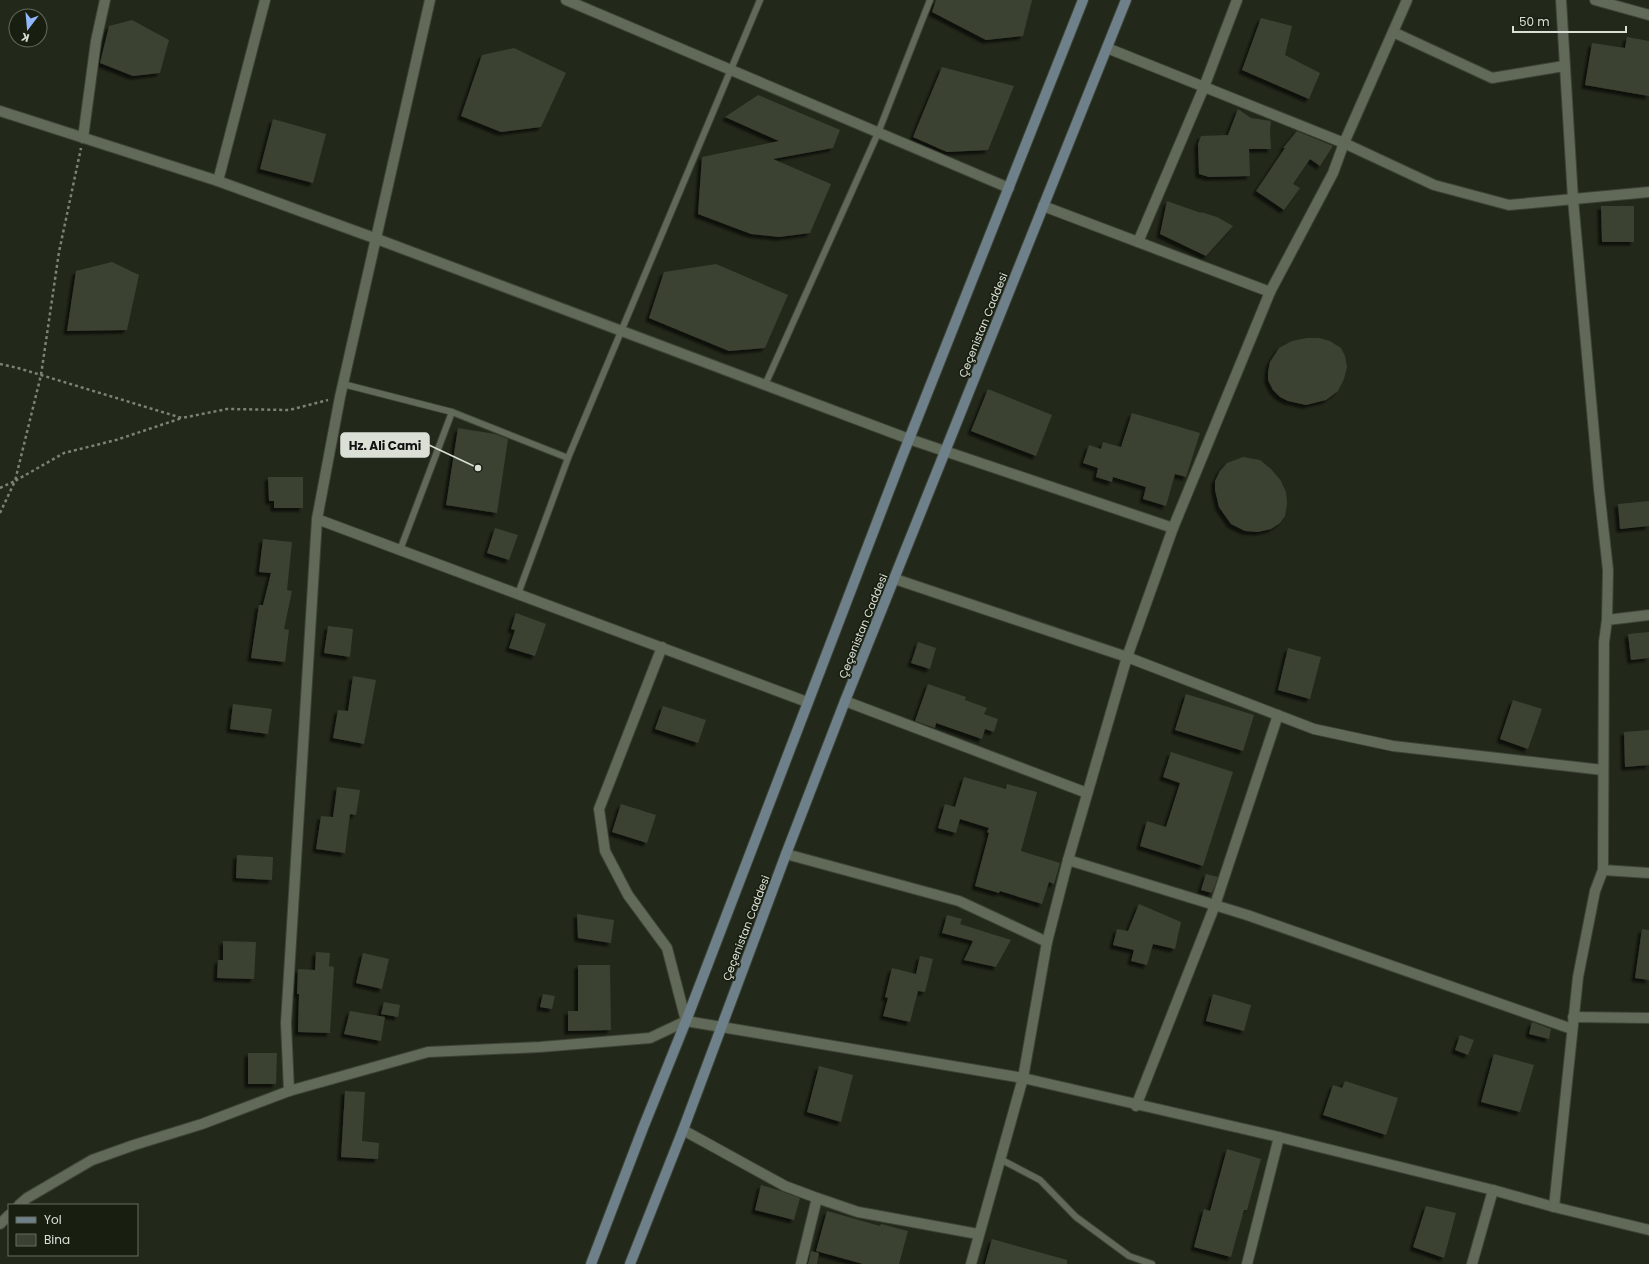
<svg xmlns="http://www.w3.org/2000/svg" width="1649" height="1264" viewBox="0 0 1649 1264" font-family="Poppins,sans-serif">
<defs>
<filter id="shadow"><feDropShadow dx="-3.5" dy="3.5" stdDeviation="1" flood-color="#0009"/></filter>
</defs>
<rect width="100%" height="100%" fill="#22281a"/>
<g fill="#3b4233" filter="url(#shadow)">
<polygon points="936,0 1032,0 1023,36 986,40 932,12"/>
<polygon points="1261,18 1292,26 1285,55 1320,73 1309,99 1242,70"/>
<polygon points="132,20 169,40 160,73 133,76 100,63 109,26"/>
<polygon points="1627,37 1649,41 1649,96 1585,85 1592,43 1625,48"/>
<polygon points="514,48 566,73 541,127 501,132 461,116 482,55"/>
<polygon points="942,67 1014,86 988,150 947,152 913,137"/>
<polygon points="758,95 840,130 833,148 773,159 831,184 810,233 779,237 751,234 698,214 702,157 779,141 725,117"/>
<polygon points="1238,109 1251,118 1271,121 1270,131 1271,149 1249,149 1250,176 1209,177 1199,174 1198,144 1201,136 1228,135"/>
<polygon points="273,119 326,134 313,183 260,169"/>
<polygon points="1297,131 1333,146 1320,166 1310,159 1293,184 1300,188 1284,210 1256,191 1285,148 1283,148"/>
<polygon points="1167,201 1201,213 1201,212 1217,217 1233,226 1206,256 1160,234"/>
<polygon points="1601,206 1634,206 1634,242 1602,242"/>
<polygon points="112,262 139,275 127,330 67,331 76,271"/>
<polygon points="716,264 788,295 765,348 729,351 649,318 664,272"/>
<polygon points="1307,338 1319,338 1330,341 1341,348 1345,356 1347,367 1344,379 1338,391 1326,400 1306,405 1288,401 1280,397 1273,390 1268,380 1268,372 1270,362 1279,348 1292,341"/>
<polygon points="988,389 1052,415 1036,456 971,431"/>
<polygon points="1132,413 1200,433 1186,477 1175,474 1166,506 1143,499 1146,487 1113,477 1112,482 1096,477 1098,468 1083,463 1089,445 1101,449 1103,442 1121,447"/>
<polygon points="458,428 495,434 508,439 497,513 446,505"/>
<polygon points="1243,457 1260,460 1271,469 1281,481 1286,492 1287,503 1285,516 1280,523 1271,529 1258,532 1245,531 1231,524 1219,507 1215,490 1215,481 1220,471 1227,463"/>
<polygon points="268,477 303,477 303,508 274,508 274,501 269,501"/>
<polygon points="1649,501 1649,526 1620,529 1618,504"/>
<polygon points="495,528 518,535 509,560 487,553"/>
<polygon points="263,539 292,542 287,590 292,591 284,629 289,630 285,662 251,658 259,605 263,605 271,573 259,572"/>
<polygon points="516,613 546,624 535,656 509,648 515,630 511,629"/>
<polygon points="328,626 353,629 350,657 324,653"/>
<polygon points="1649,632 1649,658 1631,660 1628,634"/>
<polygon points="918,642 936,648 930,669 911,663"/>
<polygon points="1288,648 1321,657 1310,699 1278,690"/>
<polygon points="353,676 376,680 364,744 333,738 338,710 348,711"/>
<polygon points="928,684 966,697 965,700 987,708 984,714 998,719 994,732 985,729 982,739 936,723 935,728 915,721"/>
<polygon points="1186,694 1254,715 1243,751 1175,730"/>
<polygon points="1513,700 1542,709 1528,749 1500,739"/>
<polygon points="233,704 272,709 268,734 230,729"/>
<polygon points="663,706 706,720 698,743 655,729"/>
<polygon points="1649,730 1649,765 1625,767 1624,732"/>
<polygon points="1171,752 1233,772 1203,866 1140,846 1147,821 1166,827 1180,783 1163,777"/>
<polygon points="964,777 1006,789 1007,784 1037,792 1021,851 1060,863 1054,884 1049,882 1042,904 1000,891 999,893 975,886 989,833 987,832 989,828 960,819 956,833 938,828 945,804 955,807"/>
<polygon points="337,787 360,790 356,815 350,814 345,853 316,849 321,816 333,817"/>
<polygon points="621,804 656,815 647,843 612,832"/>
<polygon points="237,855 273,857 272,880 236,878"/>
<polygon points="1206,874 1218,877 1212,893 1201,890"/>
<polygon points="1139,904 1181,922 1175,949 1153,944 1147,965 1131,961 1134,950 1113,945 1117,929 1128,931"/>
<polygon points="577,914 614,920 611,943 578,938"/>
<polygon points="947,915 962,919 960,924 1011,940 996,967 964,960 973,941 942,933"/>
<polygon points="1642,929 1649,930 1649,980 1635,978"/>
<polygon points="223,941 256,942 254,979 217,978 218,960 223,960"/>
<polygon points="316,952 330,953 329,966 334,967 330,1033 298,1032 299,994 297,994 298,969 315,970"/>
<polygon points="363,953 389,959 382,989 356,983"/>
<polygon points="920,956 933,959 925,992 918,991 910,1022 883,1016 888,998 885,997 892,968 916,974"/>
<polygon points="578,965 610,965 611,1030 568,1031 568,1011 578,1011"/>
<polygon points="543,994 555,996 552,1009 540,1007"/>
<polygon points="1213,994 1251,1005 1244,1031 1206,1021"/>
<polygon points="384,1002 400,1005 398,1017 381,1014"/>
<polygon points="350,1011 385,1017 381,1041 344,1034"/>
<polygon points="1532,1022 1551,1029 1549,1039 1529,1034"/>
<polygon points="1460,1035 1474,1040 1468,1055 1455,1050"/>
<polygon points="248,1053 277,1053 276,1084 248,1084"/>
<polygon points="1494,1054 1534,1065 1520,1112 1481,1102"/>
<polygon points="819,1066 853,1075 841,1122 807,1112"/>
<polygon points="1345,1081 1398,1098 1386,1135 1323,1115 1333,1085 1342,1088"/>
<polygon points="345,1091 365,1092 362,1141 379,1143 378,1159 341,1157"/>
<polygon points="1227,1149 1261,1159 1247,1210 1244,1210 1231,1257 1194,1247 1204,1209 1210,1211"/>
<polygon points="761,1185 778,1190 800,1198 794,1220 755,1210"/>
<polygon points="1426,1206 1456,1213 1444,1258 1413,1247"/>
<polygon points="827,1211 880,1226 881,1224 908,1231 899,1264 863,1264 816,1251"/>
<polygon points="992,1239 1067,1260 1067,1264 985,1264"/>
<polygon points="811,1251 819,1253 817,1264 808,1264"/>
</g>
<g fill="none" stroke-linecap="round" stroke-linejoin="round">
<g stroke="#3d4337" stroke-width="8">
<g id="lane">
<polyline points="343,384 452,412 568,458"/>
<polyline points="765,385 878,133 930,0"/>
<polyline points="400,550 452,412"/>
<polyline points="518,594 568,458 760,0"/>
<polyline points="1000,1159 1040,1180 1076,1217 1129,1256 1152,1264"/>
</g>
</g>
<g stroke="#3d4337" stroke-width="12">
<g id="street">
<polyline points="265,0 218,181 377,239 909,439 1173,528"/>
<polyline points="566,0 1009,188"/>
<polyline points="1561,0 1573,199 1599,489 1608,570 1607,620"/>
<polyline points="1595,0 1649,15"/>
<polyline points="1393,32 1492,78 1564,66"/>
<polyline points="1107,48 1344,143 1434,185 1509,205 1649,192"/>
<polyline points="0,111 218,181"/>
<polyline points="83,138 96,41 105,0"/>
<polyline points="1043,206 1270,292"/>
<polyline points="1138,242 1204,87 1237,0"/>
<polyline points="317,519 807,702"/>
<polyline points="895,579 1127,657 1314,729 1393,746 1603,770"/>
<polyline points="662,647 599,809 605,851 628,895 667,948 686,1021"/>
<polyline points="845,701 1087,793"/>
<polyline points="786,854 959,901 1047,942"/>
<polyline points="1068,860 1247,915 1572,1029"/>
<polyline points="1603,870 1649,873"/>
<polyline points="1573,1017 1649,1018"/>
<polyline points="289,1091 286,1023 317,519 340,397 430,0"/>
<polyline points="1136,1106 1215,905 1278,715"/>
<polyline points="683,1130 785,1186 817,1198 858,1212 978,1234"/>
<polyline points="19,1205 27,1198 92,1160 134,1145 202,1124 289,1091 428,1052 540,1047 650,1038 686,1021 1023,1078 1279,1137 1493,1190 1554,1207 1649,1230"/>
<polyline points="1554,1207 1578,977 1595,891 1603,870 1604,642 1607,620 1649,615"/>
<polyline points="0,1224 9,1215"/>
<polyline points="801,1264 817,1198"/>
<polyline points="971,1264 1023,1078 1047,942 1068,860 1127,657 1173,528 1270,292 1333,173 1344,143 1407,0"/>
<polyline points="1247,1264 1279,1137"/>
<polyline points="1472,1264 1493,1190"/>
</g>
</g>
<g stroke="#3d4337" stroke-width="12">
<g id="secondary">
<polyline points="591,1264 643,1128 686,1021 900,462 1083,0"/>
<polyline points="630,1264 683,1130 786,854 845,701 1126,0"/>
</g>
</g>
<g stroke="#7c8276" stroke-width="2.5" stroke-dasharray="3 3" stroke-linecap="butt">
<polyline points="0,364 18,368 182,418 227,409 289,410 328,400"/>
<polyline points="0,488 15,481 41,375 59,252 81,148"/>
<polyline points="0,513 15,481 64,453 116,440 182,418"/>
</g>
<use href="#lane" stroke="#616959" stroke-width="6"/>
<use href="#street" stroke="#616959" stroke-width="10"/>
<use href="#secondary" stroke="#6e808a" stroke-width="10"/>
</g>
<g text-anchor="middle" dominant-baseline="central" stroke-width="3.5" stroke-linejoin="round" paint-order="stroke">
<g font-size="11" fill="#dbe0d7" stroke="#181f11">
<text transform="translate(983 325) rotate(-68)">Çeçenistan Caddesi</text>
<text transform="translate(863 626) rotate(-68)">Çeçenistan Caddesi</text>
<text transform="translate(746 928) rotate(-69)">Çeçenistan Caddesi</text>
</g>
</g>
<path fill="none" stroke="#dbe0d7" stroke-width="1.5" d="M478 468L429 445"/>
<circle fill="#dbe0d7" stroke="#181f11" stroke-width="1.5" cx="478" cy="468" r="4"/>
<rect fill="#dbe0d7" stroke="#dbe0d7" stroke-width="1.5" x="341" y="433" width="88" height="24" rx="4"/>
<g font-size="12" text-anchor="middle" font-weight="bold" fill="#111">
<text x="385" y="450">Hz. Ali Cami</text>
</g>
<rect x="8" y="1204" width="130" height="52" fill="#181f11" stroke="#666c60"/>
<rect x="16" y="1217" width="20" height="6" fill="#6e808a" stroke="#666c60"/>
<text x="44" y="1224" font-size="12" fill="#dbe0d7">Yol</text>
<rect x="16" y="1234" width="20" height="12" fill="#3b4233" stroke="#666c60"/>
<text x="44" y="1244" font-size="12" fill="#dbe0d7">Bina</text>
<g transform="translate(28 28) rotate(196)"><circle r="19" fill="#181f11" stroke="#666c60"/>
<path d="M0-3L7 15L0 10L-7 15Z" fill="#92b7fd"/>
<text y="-6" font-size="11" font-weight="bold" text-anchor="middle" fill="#dbe0d7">K</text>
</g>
<path d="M1513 26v6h113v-6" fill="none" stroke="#dbe0d7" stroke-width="2"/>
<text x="1519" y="26" font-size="12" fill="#dbe0d7" stroke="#181f11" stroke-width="3" paint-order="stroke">50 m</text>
</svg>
